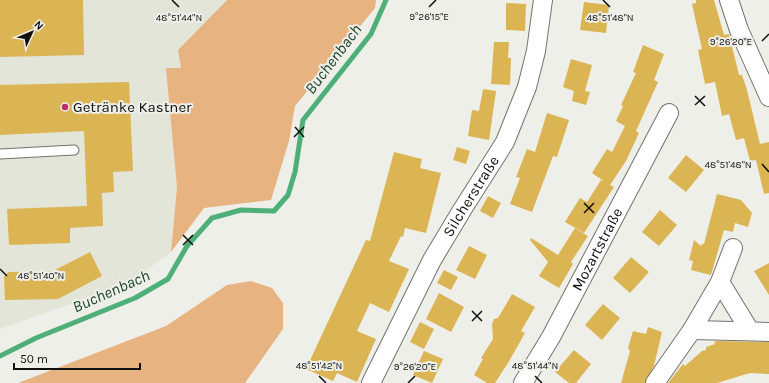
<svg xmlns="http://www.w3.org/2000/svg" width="769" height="383" viewBox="0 0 769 383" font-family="Karla,sans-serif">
<rect width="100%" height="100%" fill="#efefea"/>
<polygon fill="#e4e5d9" points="0,0 227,0 178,50 181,68 177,187 171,252 128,284 0,329"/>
<g fill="#e7b381">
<polygon points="227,0 376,0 375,8 295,106 289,141 271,200 204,208 171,252 177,187 166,68 181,68 178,50"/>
<polygon points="251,281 272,288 283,303 283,329 245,383 18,383 166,326 227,285"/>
</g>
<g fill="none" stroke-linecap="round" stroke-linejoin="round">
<polyline stroke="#4eb078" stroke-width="5" points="0,356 36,338 135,298 168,279 187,246 212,218 241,210 274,211 288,195 295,172 303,120 371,34 386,0"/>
</g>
<g fill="#dbb553">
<polygon points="0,0 83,0 84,55 0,57"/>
<polygon points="696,0 714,0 724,35 729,34 739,75 742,75 747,90 760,144 769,142 769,193 764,194 756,160 750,161 744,138 736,140 729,114 722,116 715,82 705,84 698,50 702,49 692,4 696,3"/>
<polygon points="584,2 609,5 606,33 580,30"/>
<polygon points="506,3 526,4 525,31 506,30"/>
<polygon points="494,42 509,42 508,58 511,58 510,85 491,84"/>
<polygon points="643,45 664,54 654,80 658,82 636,131 639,133 626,161 610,185 614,187 584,233 565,222 580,198 587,202 601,180 605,182 592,173 607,149 612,152 625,126 616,121 623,106 621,105 636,73 633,72"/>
<polygon points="571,59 592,65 585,91 590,92 586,105 572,101 574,91 563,87"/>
<polygon points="129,82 133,171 113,172 114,192 102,193 103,226 70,228 70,243 9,245 7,209 87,206 84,131 0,135 0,85"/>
<polygon points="483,89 496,91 489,140 468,136 472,110 479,111"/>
<polygon points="547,113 569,120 557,157 553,156 532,212 510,204 520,178 516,177 527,149 535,152"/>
<polygon points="457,147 470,151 466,164 453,160"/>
<polygon points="394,152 422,159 420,168 441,173 426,233 405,228 403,237 401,236 389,261 409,269 389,312 370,303 357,331 376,339 357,382 337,373 333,381 306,369 366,240 370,241"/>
<polygon points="686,155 704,170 686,192 668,178"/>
<polygon points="717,194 741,200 752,213 748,227 735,223 733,232 724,230 711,275 691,270 693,261 689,260 694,240 701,246 702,244 704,244"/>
<polygon points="488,196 501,203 493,218 480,211"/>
<polygon points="660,210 677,225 659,246 642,232"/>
<polygon points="575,228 588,236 571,262 573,264 559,288 539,276 548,262 530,240 531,238 558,255"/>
<polygon points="469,246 487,255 475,279 456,270"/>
<polygon points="90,252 102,276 58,299 5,300 4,277 8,272 53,271"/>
<polygon points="631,257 649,272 630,293 613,278"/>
<polygon points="769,263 769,295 754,271"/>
<polygon points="444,270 458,277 451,290 437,283"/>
<polygon points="439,293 464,307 451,332 426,319"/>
<polygon points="512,294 535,307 521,331 525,333 508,363 495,383 487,383 474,375 483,359 481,358 493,339 492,324 494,319 498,318"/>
<polygon points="603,304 620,318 602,340 585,325"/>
<polygon points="420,322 434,329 424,349 410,342"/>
<polygon points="648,327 662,332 654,366 645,383 621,383 630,351 628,348 633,331 646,334"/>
<polygon points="717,341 769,342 769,374 750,373 717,383 668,383 683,364 685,366 702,351 706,350 706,347 715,344 714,342"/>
<polygon points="574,350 591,364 576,383 569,383 555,372"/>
<polygon points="424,351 443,359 432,383 413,375"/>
</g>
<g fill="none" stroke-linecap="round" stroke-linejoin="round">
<g stroke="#72726e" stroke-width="11">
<polyline id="lane" points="0,154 74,150"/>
</g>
<g stroke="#72726e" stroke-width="20">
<g id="street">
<polyline points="729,0 739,30 769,97"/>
<polyline points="720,282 750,331"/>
<polyline points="692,330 769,332"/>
<path id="s1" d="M371 383 432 260 462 210 505 142 527 87 536 51 543 0"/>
<path id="s2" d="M523 383 551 337 669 113"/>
<polyline points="655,383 692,330 720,282 733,248"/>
</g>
</g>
<use href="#lane" stroke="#fff" stroke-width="9"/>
<use href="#street" stroke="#fff" stroke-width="18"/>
</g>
<path fill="none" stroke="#10100f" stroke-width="1.5" d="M172 0 179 7M603 0 610 7M429 7 436 0M762 41 769 34M695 96 705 106M695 105 705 96M295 127 304 137M294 137 304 127M762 164 769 172M584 203 594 213M584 213 594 203M183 235 193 245M183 245 193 235M0 269 7 276M472 311 482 321M472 321 482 311M319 376 326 383M535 376 542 383M408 383 415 376"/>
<circle fill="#b82f6d" stroke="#efefea" stroke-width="1.5" cx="65" cy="107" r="4"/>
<g text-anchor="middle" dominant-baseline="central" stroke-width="4" stroke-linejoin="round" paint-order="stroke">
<g font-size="15" fill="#10100f" stroke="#efefea" text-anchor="start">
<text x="73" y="107">Getränke Kastner</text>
</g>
<g font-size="15" fill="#10100f" stroke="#efefea">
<text stroke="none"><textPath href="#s1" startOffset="212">Silcherstraße</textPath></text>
<text stroke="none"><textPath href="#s2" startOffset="153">Mozartstraße</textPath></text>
</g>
<g font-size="16" font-style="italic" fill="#163f28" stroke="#efefea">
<text transform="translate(333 59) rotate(-53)">Buchenbach</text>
<text transform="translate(111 291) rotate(-24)">Buchenbach</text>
</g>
</g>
<g font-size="10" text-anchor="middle" fill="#10100f" stroke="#efefea" stroke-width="4" stroke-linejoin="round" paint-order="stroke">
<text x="429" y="20">9°26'15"E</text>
<text x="179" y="21">48°51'44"N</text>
<text x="610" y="21">48°51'48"N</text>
<text x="731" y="45">9°26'20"E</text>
<text x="728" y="168">48°51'48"N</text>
<text x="41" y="279">48°51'40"N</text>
<text x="319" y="369">48°51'42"N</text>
<text x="535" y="369">48°51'44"N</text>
<text x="415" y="370">9°26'20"E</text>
</g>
<g transform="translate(32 32) rotate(46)" stroke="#efefea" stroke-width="3" paint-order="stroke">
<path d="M0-3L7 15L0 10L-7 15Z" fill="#10100f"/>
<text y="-6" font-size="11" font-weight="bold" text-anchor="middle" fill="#10100f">N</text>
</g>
<path d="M14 363v6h126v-6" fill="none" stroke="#10100f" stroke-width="2"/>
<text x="20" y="363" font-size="12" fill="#10100f" stroke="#efefea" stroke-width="3" paint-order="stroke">50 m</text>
</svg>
